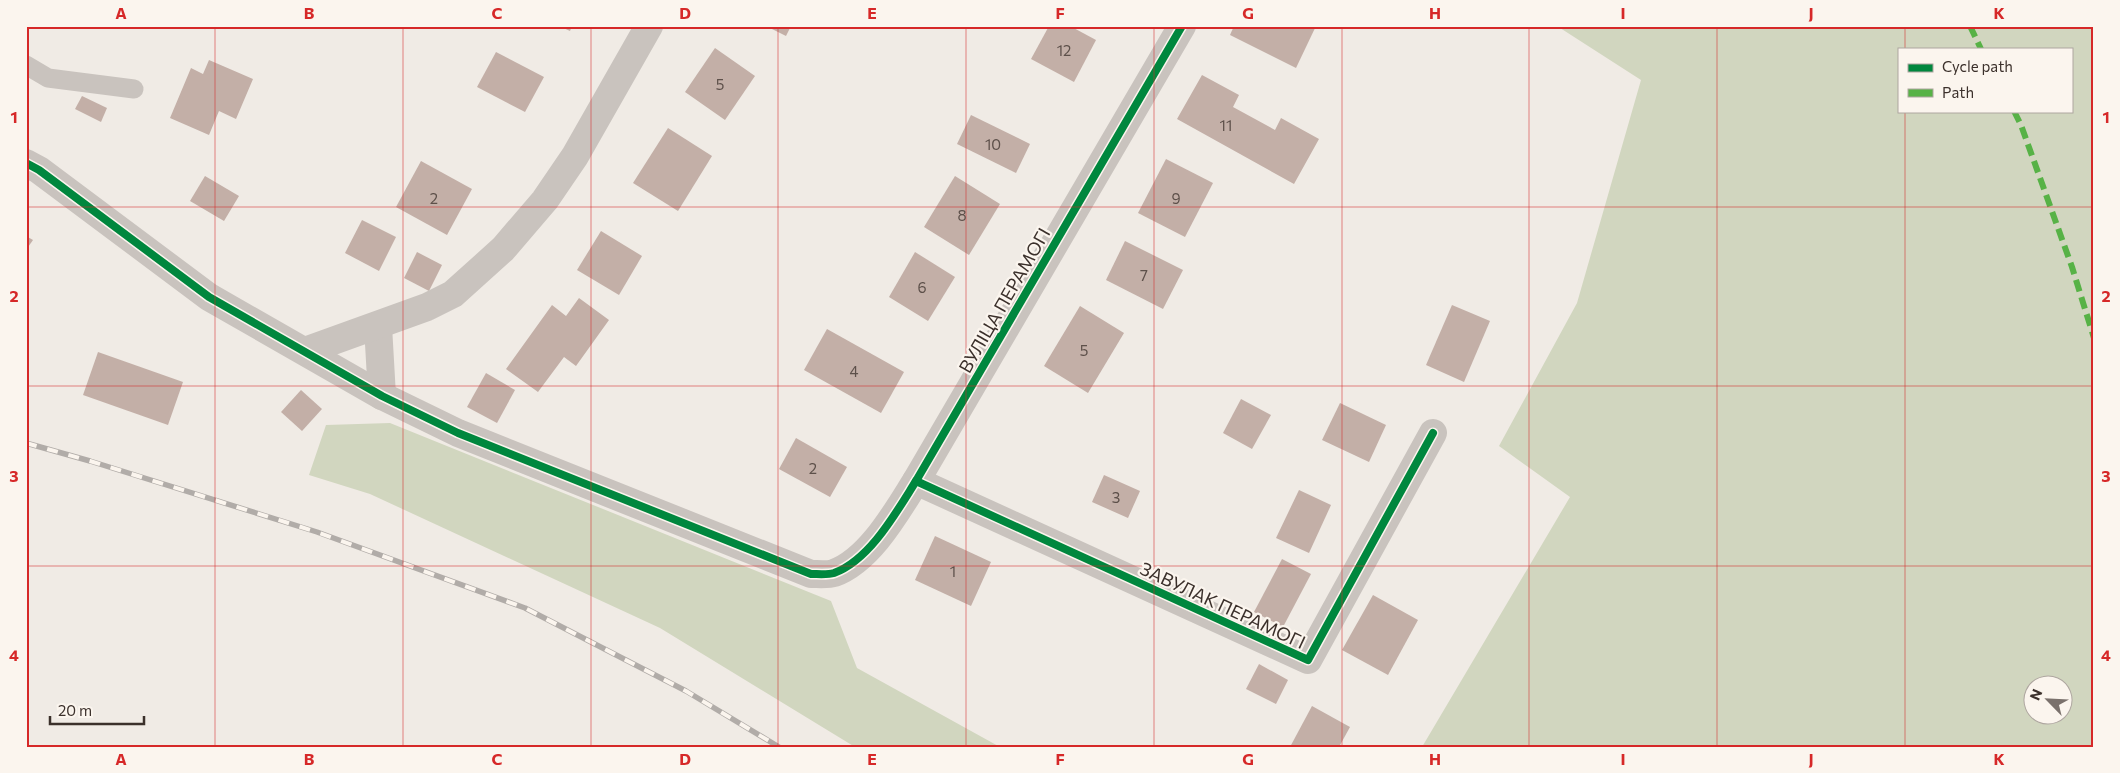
<svg xmlns="http://www.w3.org/2000/svg" width="2120" height="773" viewBox="0 0 2120 773" font-family="Commissioner,sans-serif">
<rect width="100%" height="100%" fill="#f0ebe5"/>
<g fill="#d1d6bf" fill-rule="evenodd">
<path d="M1557 26H2094V747H1422L1570 497 1499 446 1577 303 1641 80ZM1899 49H2071V111H1899ZM2032 686H2062V716H2032Z"/>
<polygon points="390,423 831,601 857,668 1000,747 855,747 660,628 370,494 309,475 326,425"/>
</g>
<g fill="#c3afa7">
<polygon points="559,26 572,26 570,31"/>
<polygon points="766,26 791,26 786,36"/>
<polygon points="1049,26 1070,26 1096,40 1074,82 1031,59"/>
<polygon points="1234,26 1316,26 1296,68 1230,35"/>
<polygon points="715,48 755,76 725,120 685,92"/>
<polygon points="496,52 544,77 525,112 477,87"/>
<polygon points="209,60 253,79 236,119 219,111 209,135 170,118 191,68 203,74"/>
<polygon points="1202,75 1239,95 1233,107 1275,130 1281,118 1319,139 1294,184 1177,119"/>
<polygon points="82,96 107,108 101,122 75,109"/>
<polygon points="971,115 1030,144 1016,173 957,144"/>
<polygon points="668,128 712,156 678,211 633,183"/>
<polygon points="1166,159 1213,183 1185,237 1138,213"/>
<polygon points="421,161 472,189 447,235 396,207"/>
<polygon points="205,176 239,196 224,221 190,201"/>
<polygon points="955,176 1000,204 969,255 924,227"/>
<polygon points="362,220 396,237 379,271 345,253"/>
<polygon points="601,231 642,256 619,295 577,270"/>
<polygon points="26,236 33,240 26,250"/>
<polygon points="1125,241 1183,270 1163,309 1106,280"/>
<polygon points="417,252 442,265 429,291 404,278"/>
<polygon points="915,252 955,277 928,321 889,297"/>
<polygon points="579,298 609,320 576,366 564,357 538,392 506,369 552,305 566,316"/>
<polygon points="1452,305 1490,321 1464,382 1426,365"/>
<polygon points="1080,306 1124,333 1088,393 1044,366"/>
<polygon points="827,329 904,372 881,413 804,370"/>
<polygon points="98,352 183,382 168,425 83,395"/>
<polygon points="486,373 515,390 497,423 467,407"/>
<polygon points="301,390 322,409 302,431 281,412"/>
<polygon points="1241,399 1271,415 1252,449 1223,433"/>
<polygon points="1340,403 1386,425 1369,462 1322,440"/>
<polygon points="796,438 847,467 830,497 779,469"/>
<polygon points="1104,475 1140,491 1128,518 1092,502"/>
<polygon points="1299,490 1331,505 1309,553 1276,538"/>
<polygon points="935,536 991,562 971,606 915,580"/>
<polygon points="1282,559 1311,574 1283,627 1254,612"/>
<polygon points="1373,595 1418,620 1388,675 1342,650"/>
<polygon points="1259,664 1288,680 1276,704 1246,689"/>
<polygon points="1312,706 1350,727 1339,747 1290,747"/>
</g>
<g fill="none" stroke-linecap="round" stroke-linejoin="round">
<polyline stroke="#c9c3be" stroke-width="19" points="26,65 48,78 134,89"/>
<g stroke="#c9c3be" stroke-width="28">
<path d="M26 163 39 170 209 297 382 396 458 433 811 574C818 574 828 575 834 573 870 560 897 511 916 481L1182 26"/>
<polyline points="378,326 382,396"/>
<polyline points="305,351 427,307 453,294 503,249 545,200 575,156 649,26"/>
<polyline points="916,481 1308,660 1433,433"/>
</g>
<g stroke="#b1aca8" stroke-width="5.5">
<polyline id="rail" points="26,443 90,461 317,532 525,608 686,691 779,747"/>
</g>
<use href="#rail" stroke="#fbf5ee" stroke-width="4" stroke-dasharray="11" stroke-linecap="butt"/>
<g stroke="#57b246" stroke-width="6" stroke-dasharray="12 6" stroke-linecap="butt">
<polyline points="1970,26 1981,49"/>
<polyline points="2014,111 2021,125 2072,267 2094,338"/>
</g>
<g stroke="#fbf5ee" stroke-width="11">
<g id="cycleway">
<path d="M26 163 39 170 209 297 382 396 458 433 811 574C818 574 828 575 834 573 870 560 897 511 916 481L1182 26"/>
<polyline points="916,481 1308,660 1433,433"/>
</g>
</g>
<use href="#cycleway" stroke="#00873e" stroke-width="8"/>
</g>
<path fill="none" stroke="#d62828" stroke-width="1" stroke-opacity="0.55" d="M215 26V747M403 26V747M591 26V747M778 26V747M966 26V747M1154 26V747M1342 26V747M1529 26V747M1717 26V747M1905 26V49M1905 111V747M26 207H2094M26 386H2094M26 566H2094"/>
<g text-anchor="middle" dominant-baseline="central" stroke-width="4.5" stroke-linejoin="round" paint-order="stroke">
<g font-size="15" fill="#5d504a">
<text x="1064" y="50">12</text>
<text x="720" y="84">5</text>
<text x="1226" y="125">11</text>
<text x="993" y="144">10</text>
<text x="434" y="198">2</text>
<text x="1176" y="198">9</text>
<text x="962" y="215">8</text>
<text x="1144" y="275">7</text>
<text x="922" y="287">6</text>
<text x="1084" y="350">5</text>
<text x="854" y="371">4</text>
<text x="813" y="468">2</text>
<text x="1116" y="497">3</text>
<text x="953" y="571">1</text>
</g>
<g font-size="18" fill="#3b302b" stroke="#fbf5ee">
<text transform="translate(1004 300) rotate(-60)">ВУЛІЦА ПЕРАМОГІ</text>
<text transform="translate(1223 605) rotate(25)">ЗАВУЛАК ПЕРАМОГІ</text>
</g>
</g>
<rect width="2120" height="773" fill="none" stroke="#fbf5ee" stroke-width="55"/>
<rect x="1898" y="48" width="175" height="65" fill="#fbf5ee" stroke="#aea6a0"/>
<rect x="1908" y="64" width="25" height="8" fill="#00873e" stroke="#aea6a0"/>
<text x="1942" y="72" font-size="15" fill="#3b302b">Cycle path</text>
<rect x="1908" y="89" width="25" height="8" fill="#57b246" stroke="#aea6a0"/>
<text x="1942" y="98" font-size="15" fill="#3b302b">Path</text>
<g transform="translate(2048 700) rotate(294)"><circle r="24" fill="#fbf5ee" stroke="#aea6a0"/>
<path d="M0-4L9 19L0 12L-9 19Z" fill="#7a716c"/>
<text y="-8" font-size="14" font-weight="bold" text-anchor="middle" fill="#3b302b">N</text>
</g>
<path d="M50 716v8h94v-8" fill="none" stroke="#3b302b" stroke-width="2.5"/>
<text x="58" y="716" font-size="15" fill="#3b302b" stroke="#fbf5ee" stroke-width="4" paint-order="stroke">20 m</text>
<rect x="28" y="28" width="2064" height="718" fill="none" stroke="#d62828" stroke-width="2"/>
<g font-size="16" text-anchor="middle" font-weight="bold" fill="#d62828">
<text x="121" y="19">A</text>
<text x="309" y="19">B</text>
<text x="497" y="19">C</text>
<text x="685" y="19">D</text>
<text x="872" y="19">E</text>
<text x="1060" y="19">F</text>
<text x="1248" y="19">G</text>
<text x="1435" y="19">H</text>
<text x="1623" y="19">I</text>
<text x="1811" y="19">J</text>
<text x="1999" y="19">K</text>
<text x="14" y="123">1</text>
<text x="2106" y="123">1</text>
<text x="14" y="302">2</text>
<text x="2106" y="302">2</text>
<text x="14" y="482">3</text>
<text x="2106" y="482">3</text>
<text x="14" y="661">4</text>
<text x="2106" y="661">4</text>
<text x="121" y="765">A</text>
<text x="309" y="765">B</text>
<text x="497" y="765">C</text>
<text x="685" y="765">D</text>
<text x="872" y="765">E</text>
<text x="1060" y="765">F</text>
<text x="1248" y="765">G</text>
<text x="1435" y="765">H</text>
<text x="1623" y="765">I</text>
<text x="1811" y="765">J</text>
<text x="1999" y="765">K</text>
</g>
</svg>
